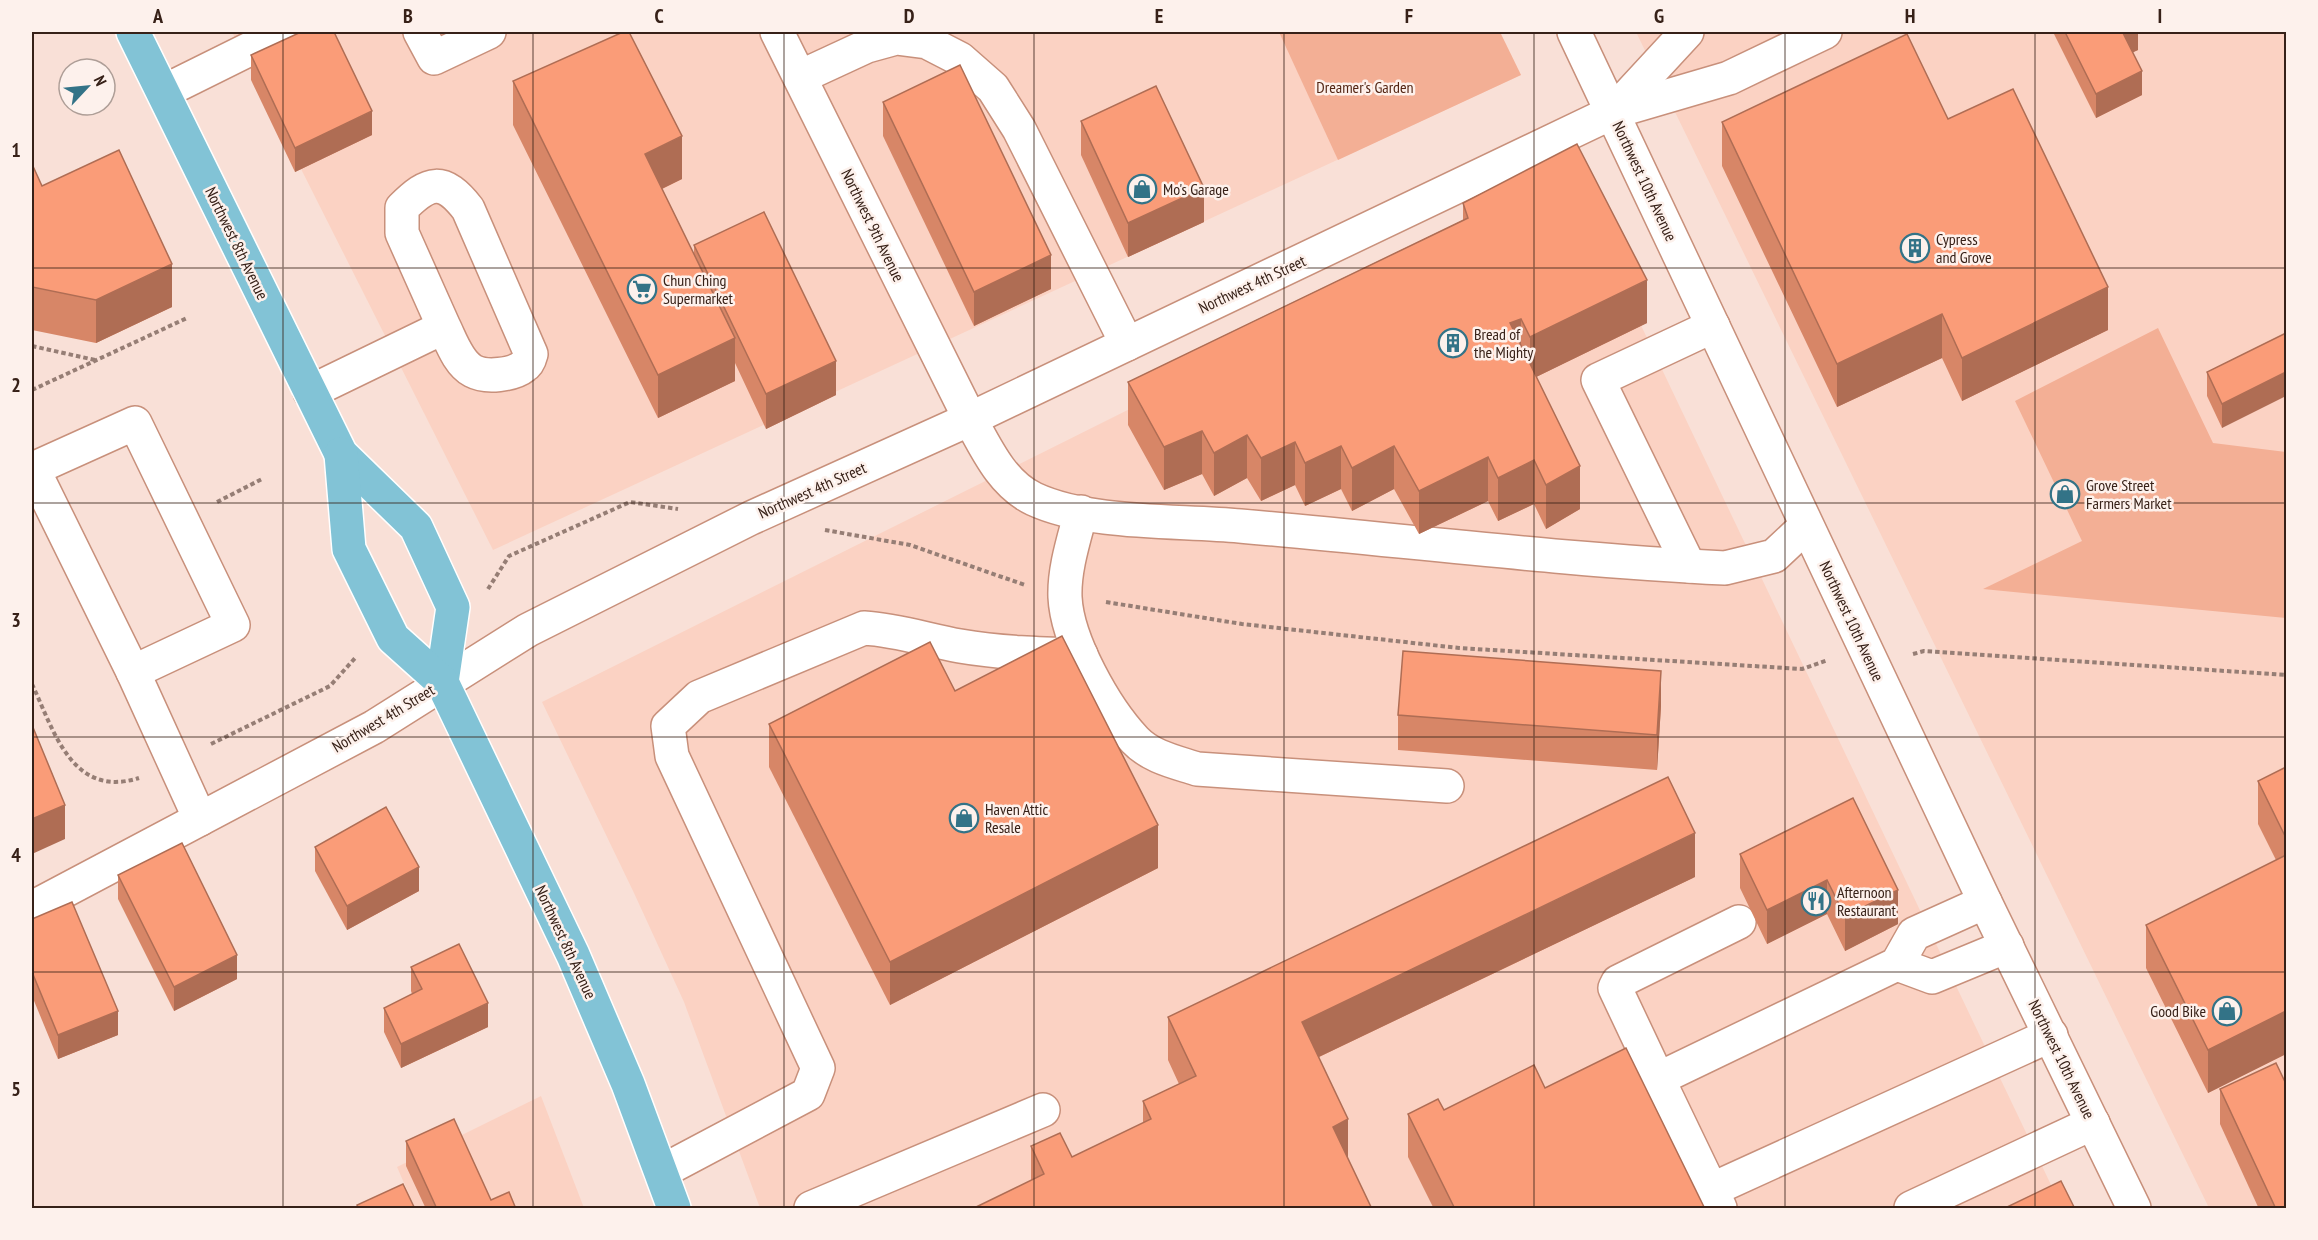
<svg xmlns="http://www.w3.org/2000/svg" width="2318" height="1240" viewBox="0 0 2318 1240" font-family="'PT Sans Narrow',sans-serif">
<rect width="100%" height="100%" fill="#f9e0d7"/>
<g fill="#fbd2c3">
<polygon points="232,32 1500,32 1521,75 493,550"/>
<polygon points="1636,32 2286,32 2286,1208 2209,1208"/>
<polygon points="1575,187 2062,1208 760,1208 684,1002 634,893 542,702"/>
<polygon points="541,1096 584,1208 415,1208 397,1167"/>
</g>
<g fill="#f3af95">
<polygon points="1279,32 1500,32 1521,75 1338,160"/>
<polygon points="2158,328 2213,443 2286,452 2286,618 1983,589 2082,541 2015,401"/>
</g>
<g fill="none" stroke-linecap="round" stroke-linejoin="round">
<g stroke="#c8907b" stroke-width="36">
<g id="minor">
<polyline points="420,32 434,58 489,32"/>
<path d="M777 32 970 419C986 448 1002 484 1034 499 1090 525 1179 520 1240 526 1402 540 1563 560 1725 568L1774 556 1806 526"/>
<polyline points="1574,32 1985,902 2134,1208"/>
<polyline points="800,77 867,46 896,38 927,42 960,59 993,88 1019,129 1127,344"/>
<polyline points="163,92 284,32"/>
<polyline points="1613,112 1687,32"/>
<path d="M310 392 444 327 402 233V208C429 181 443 177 468 209L531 354C530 358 528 364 524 366 513 375 486 378 473 371 458 363 451 341 444 327"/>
<polyline points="33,469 135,423 233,625 133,672"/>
<polyline points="32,470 33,469 133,672 200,819"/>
<path d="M1081 512C1074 539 1064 569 1065 597 1067 641 1105 708 1135 740 1151 757 1176 762 1197 769L1447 786"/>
<polyline points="1689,566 1598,380 1713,326"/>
<polyline points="32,908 374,727 528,630 751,518 970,419 1613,112 1729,78 1825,32"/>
<polyline points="1897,964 1932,977 2007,946"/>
<polyline points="1658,1079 1615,988 1618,982 1739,922"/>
<path d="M661 1172 808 1094 818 1068 672 756 668 726 699 697 864 628C897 630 927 640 960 646 1001 653 1040 654 1081 655"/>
<polyline points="1711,1190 2051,1035"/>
<polyline points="811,1208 1043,1110"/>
<polyline points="1720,1208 1658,1079 1897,964 1914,934 1985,902"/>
<polyline points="1911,1208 2093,1123"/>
</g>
</g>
<g stroke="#fff" stroke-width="36">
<g id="major">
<polyline points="133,32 341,454 416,527 453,607 442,682"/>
<polyline points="341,454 349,549 393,638 442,682 573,955 628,1084 674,1208"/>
</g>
</g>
<g stroke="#967e75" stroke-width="4" stroke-dasharray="4.5 3" stroke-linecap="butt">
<polyline points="32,346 95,360"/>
<polyline points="32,390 187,318"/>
<polyline points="217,502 262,479"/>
<polyline points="825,530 910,545 1025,585"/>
<polyline points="488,589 509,556 630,502 678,509"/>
<polyline points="1106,602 1242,624 1459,648 1802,669 1828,660"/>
<polyline points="1913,654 1924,651 2286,675"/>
<path d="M32 684C54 731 72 799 139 778"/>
<polyline points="211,744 330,686 356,657"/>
</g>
<use href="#minor" stroke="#fff" stroke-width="33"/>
<use href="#major" stroke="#82c3d6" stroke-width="33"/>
</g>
<g fill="#d78667">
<polygon points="2053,32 2138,32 2138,50 2133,52 2142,95 2096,118"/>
<polygon points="251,55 372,135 295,172 251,80"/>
<polygon points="513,81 682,179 662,189 694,254 694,245 836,395 766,429 735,363 735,381 658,418 513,125"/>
<polygon points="883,102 1051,289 974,326 883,136"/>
<polygon points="1948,119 2108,330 1962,401 1942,358 1837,407 1722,166 1722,122"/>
<polygon points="1081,121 1204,222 1128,257 1081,155"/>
<polygon points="32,164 42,186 172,307 96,343 32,330"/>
<polygon points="1463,203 1647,323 1536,377 1580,509 1546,529 1534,504 1498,521 1488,501 1419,534 1394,489 1352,511 1341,489 1305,506 1295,485 1261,501 1247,478 1214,496 1202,474 1164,490 1128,425 1128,382 1463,220"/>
<polygon points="2286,333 2222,428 2207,396 2207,372"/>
<polygon points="955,691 1158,868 890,1005 769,767 769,724"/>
<polygon points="1661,706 1657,770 1398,750 1398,715"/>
<polygon points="2286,767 2286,1054 2208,1093 2146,968 2146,925 2276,860 2258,824 2258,781"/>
<polygon points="1853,798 1898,924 1845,951 1827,914 1767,944 1740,888 1740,854"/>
<polygon points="315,847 419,891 347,930 315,871"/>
<polygon points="118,875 237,979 174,1011 118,899"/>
<polygon points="1695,877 1319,1057 1348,1160 1371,1209 1031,1180 1031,1146 1072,1157 1143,1124 1143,1101 1179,1084 1168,1060 1168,1017"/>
<polygon points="32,919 118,1035 58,1059 32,996"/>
<polygon points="411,967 488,1027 401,1068 384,1032 384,1008 412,994 411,991"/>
<polygon points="1545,1088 1705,1209 1434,1209 1408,1157 1408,1114 1444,1110"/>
<polygon points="2220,1089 2286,1209 2259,1209 2220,1124"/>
<polygon points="406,1141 491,1200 516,1209 426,1209 406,1166"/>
</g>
<g fill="#af6d54">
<polygon points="2127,32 2138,32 2138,50 2123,57 2123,33"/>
<polygon points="2142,71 2142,95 2096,118 2096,94"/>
<polygon points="372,111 372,135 295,172 295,148"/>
<polygon points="682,136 682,179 645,197 645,154"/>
<polygon points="1204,188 1204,222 1128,257 1128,223"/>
<polygon points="1051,255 1051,289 974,326 974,292"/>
<polygon points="172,264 172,307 96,343 96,300"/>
<polygon points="1647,280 1647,323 1530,380 1530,337"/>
<polygon points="2108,287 2108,330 1962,401 1962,358"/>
<polygon points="1942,314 1942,358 1837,407 1837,364"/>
<polygon points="1521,319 1521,362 1510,323"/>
<polygon points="735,338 735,381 658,418 658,375"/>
<polygon points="836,361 836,395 766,429 766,394"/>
<polygon points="2286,372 2286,396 2222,428 2222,404"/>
<polygon points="1202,431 1202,474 1164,490 1164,447"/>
<polygon points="1247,435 1247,478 1214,496 1214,453"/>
<polygon points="1295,442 1295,485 1261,501 1261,458"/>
<polygon points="1341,446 1341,489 1305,506 1305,463"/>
<polygon points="1394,446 1394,489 1352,511 1352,468"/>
<polygon points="1488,457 1488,501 1419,534 1419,491"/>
<polygon points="1534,460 1534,504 1498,521 1498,478"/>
<polygon points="1580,466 1580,509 1546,529 1546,485"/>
<polygon points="1661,671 1661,706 1657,770 1657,735"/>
<polygon points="65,805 65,839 32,854 32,819"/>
<polygon points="1158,825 1158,868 890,1005 890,962"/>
<polygon points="1695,833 1695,877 1302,1065 1302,1022"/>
<polygon points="419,867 419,891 347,930 347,906"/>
<polygon points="1827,880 1827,914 1767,944 1767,910"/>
<polygon points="1898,890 1898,924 1845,951 1845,916"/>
<polygon points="237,955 237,979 174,1011 174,987"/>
<polygon points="488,1003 488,1027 401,1068 401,1044"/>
<polygon points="118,1011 118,1035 58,1059 58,1035"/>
<polygon points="2286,1011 2286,1054 2208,1093 2208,1050"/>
<polygon points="1348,1119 1348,1162 1333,1127"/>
</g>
<g fill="#fa9c78" stroke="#af6d54" stroke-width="1.5">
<polygon points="301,32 334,32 372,111 295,148 251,55"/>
<polygon points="623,32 629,32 682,136 645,154 735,338 658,375 513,81"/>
<polygon points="2065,32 2127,32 2123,33 2142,71 2096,94"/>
<polygon points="1907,34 1948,119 2013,89 2108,287 1962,358 1942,314 1837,364 1722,122"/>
<polygon points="960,65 1051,255 974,292 883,102"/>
<polygon points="1156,86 1204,188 1128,223 1081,121"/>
<polygon points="1577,144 1647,280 1530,337 1521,319 1510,323 1580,466 1546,485 1534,460 1498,478 1488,457 1419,491 1394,446 1352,468 1341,446 1305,463 1295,442 1261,458 1247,435 1214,453 1202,431 1164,447 1128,382 1468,218 1463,203"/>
<polygon points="119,150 172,264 96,300 32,287 32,164 42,186"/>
<polygon points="764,212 836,361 766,394 694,245"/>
<polygon points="2286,333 2286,372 2222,404 2207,372"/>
<polygon points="1062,636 1158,825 890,962 769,724 930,642 955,691"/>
<polygon points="1403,651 1661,671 1657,735 1398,715"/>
<polygon points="32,725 65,805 32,819"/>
<polygon points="2286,767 2286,838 2258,781"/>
<polygon points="1668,777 1695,833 1302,1022 1348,1119 1333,1127 1371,1207 1367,1209 972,1209 1044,1174 1031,1146 1060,1133 1072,1157 1151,1119 1143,1101 1196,1076 1168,1017"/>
<polygon points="1853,798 1898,890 1845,916 1827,880 1767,910 1740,854"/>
<polygon points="386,807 419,867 347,906 315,847"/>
<polygon points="182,843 237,955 174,987 118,875"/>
<polygon points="2286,855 2286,1011 2208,1050 2146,925"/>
<polygon points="72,902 118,1011 58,1035 32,972 32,919"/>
<polygon points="459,944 488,1003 401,1044 384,1008 422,989 411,967"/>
<polygon points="1626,1048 1705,1209 1455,1209 1408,1114 1438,1099 1444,1110 1534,1065 1545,1088"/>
<polygon points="2276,1063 2286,1084 2286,1209 2276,1209 2220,1089"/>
<polygon points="454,1119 491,1200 509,1192 516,1209 437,1209 406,1141"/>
<polygon points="2061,1181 2075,1209 2003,1209"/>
<polygon points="403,1184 415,1209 359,1209 357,1205"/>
</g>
<path fill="none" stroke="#372118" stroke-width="1.5" stroke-opacity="0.55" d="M283 32V1208M533 32V1208M784 32V1208M1034 32V1208M1284 32V1208M1534 32V1208M1785 32V1208M2035 32V1208M32 268H2286M32 503H2286M32 737H2286M32 972H2286"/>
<defs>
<g id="shop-ring" transform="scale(1.5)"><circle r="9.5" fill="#fdf1ec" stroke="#337387" stroke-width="1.5"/><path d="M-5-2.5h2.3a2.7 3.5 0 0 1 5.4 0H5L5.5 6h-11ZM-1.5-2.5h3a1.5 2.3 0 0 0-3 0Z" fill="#337387"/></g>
<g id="building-ring" transform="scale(1.5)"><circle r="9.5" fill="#fdf1ec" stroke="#337387" stroke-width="1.5"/><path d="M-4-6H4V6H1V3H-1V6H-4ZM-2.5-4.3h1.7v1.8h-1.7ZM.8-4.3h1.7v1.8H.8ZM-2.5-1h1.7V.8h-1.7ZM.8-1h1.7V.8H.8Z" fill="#337387"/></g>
<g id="supermarket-ring" transform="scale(1.5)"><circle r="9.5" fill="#fdf1ec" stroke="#337387" stroke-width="1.5"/><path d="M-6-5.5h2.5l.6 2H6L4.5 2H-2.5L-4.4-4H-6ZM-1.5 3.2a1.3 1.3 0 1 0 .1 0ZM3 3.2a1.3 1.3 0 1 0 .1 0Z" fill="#337387"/></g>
<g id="restaurant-ring" transform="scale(1.5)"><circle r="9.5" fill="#fdf1ec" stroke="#337387" stroke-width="1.5"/><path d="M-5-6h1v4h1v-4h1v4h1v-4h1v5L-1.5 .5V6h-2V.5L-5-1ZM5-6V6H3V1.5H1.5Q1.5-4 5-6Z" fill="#337387"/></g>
</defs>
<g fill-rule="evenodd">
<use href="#shop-ring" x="1142" y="189"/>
<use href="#building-ring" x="1915" y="248"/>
<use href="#supermarket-ring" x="642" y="289"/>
<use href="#building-ring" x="1453" y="343"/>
<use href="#shop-ring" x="2065" y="494"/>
<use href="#shop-ring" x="964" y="818"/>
<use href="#restaurant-ring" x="1816" y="901"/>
<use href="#shop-ring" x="2227" y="1011"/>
</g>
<g text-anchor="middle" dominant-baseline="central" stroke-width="5" stroke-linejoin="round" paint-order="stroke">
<g font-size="16" fill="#542614" stroke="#fdf1ec">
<text x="1365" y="87">Dreamer's Garden</text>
</g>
<g font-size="16" fill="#372118" stroke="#fdf1ec">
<text transform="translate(1645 181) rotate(65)">Northwest 10th Avenue</text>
<text transform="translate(873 225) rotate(64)">Northwest 9th Avenue</text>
<text transform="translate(237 243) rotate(64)">Northwest 8th Avenue</text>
<text transform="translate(1252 284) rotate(-25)">Northwest 4th Street</text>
<text transform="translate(812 490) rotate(-24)">Northwest 4th Street</text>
<text transform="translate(1852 621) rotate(65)">Northwest 10th Avenue</text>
<text transform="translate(383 718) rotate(-31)">Northwest 4th Street</text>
<text transform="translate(566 942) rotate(65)">Northwest 8th Avenue</text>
<text transform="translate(2062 1059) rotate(64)">Northwest 10th Avenue</text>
</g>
<g font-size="16" fill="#372118" stroke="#fdf1ec" text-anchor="start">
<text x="1163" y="189">Mo's Garage</text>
<text x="1936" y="239">Cypress<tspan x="1936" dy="18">and Grove</tspan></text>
<text x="663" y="280">Chun Ching<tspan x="663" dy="18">Supermarket</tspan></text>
<text x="1474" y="334">Bread of<tspan x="1474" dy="18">the Mighty</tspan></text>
<text x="2086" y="485">Grove Street<tspan x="2086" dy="18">Farmers Market</tspan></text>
<text x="985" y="809">Haven Attic<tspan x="985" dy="18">Resale</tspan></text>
<text x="1837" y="892">Afternoon<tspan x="1837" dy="18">Restaurant</tspan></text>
<text x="2206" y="1011" text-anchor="end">Good Bike</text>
</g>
</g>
<rect width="2318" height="1240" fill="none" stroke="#fdf1ec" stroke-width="66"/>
<g transform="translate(87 87) rotate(64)"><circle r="28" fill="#fdf1ec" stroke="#ae9e97" stroke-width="1.5"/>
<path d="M0-4.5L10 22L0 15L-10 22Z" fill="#337387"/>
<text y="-9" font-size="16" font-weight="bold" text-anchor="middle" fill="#372118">N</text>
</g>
<rect x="33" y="33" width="2252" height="1174" fill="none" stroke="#372118" stroke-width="2"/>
<g font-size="20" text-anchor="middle" font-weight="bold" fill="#372118">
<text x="158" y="23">A</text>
<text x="408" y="23">B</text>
<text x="659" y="23">C</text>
<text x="909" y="23">D</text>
<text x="1159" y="23">E</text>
<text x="1409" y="23">F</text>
<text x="1659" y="23">G</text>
<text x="1910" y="23">H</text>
<text x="2160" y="23">I</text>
<text x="16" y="157">1</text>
<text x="16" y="392">2</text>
<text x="16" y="627">3</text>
<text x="16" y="862">4</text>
<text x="16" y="1096">5</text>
</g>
</svg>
